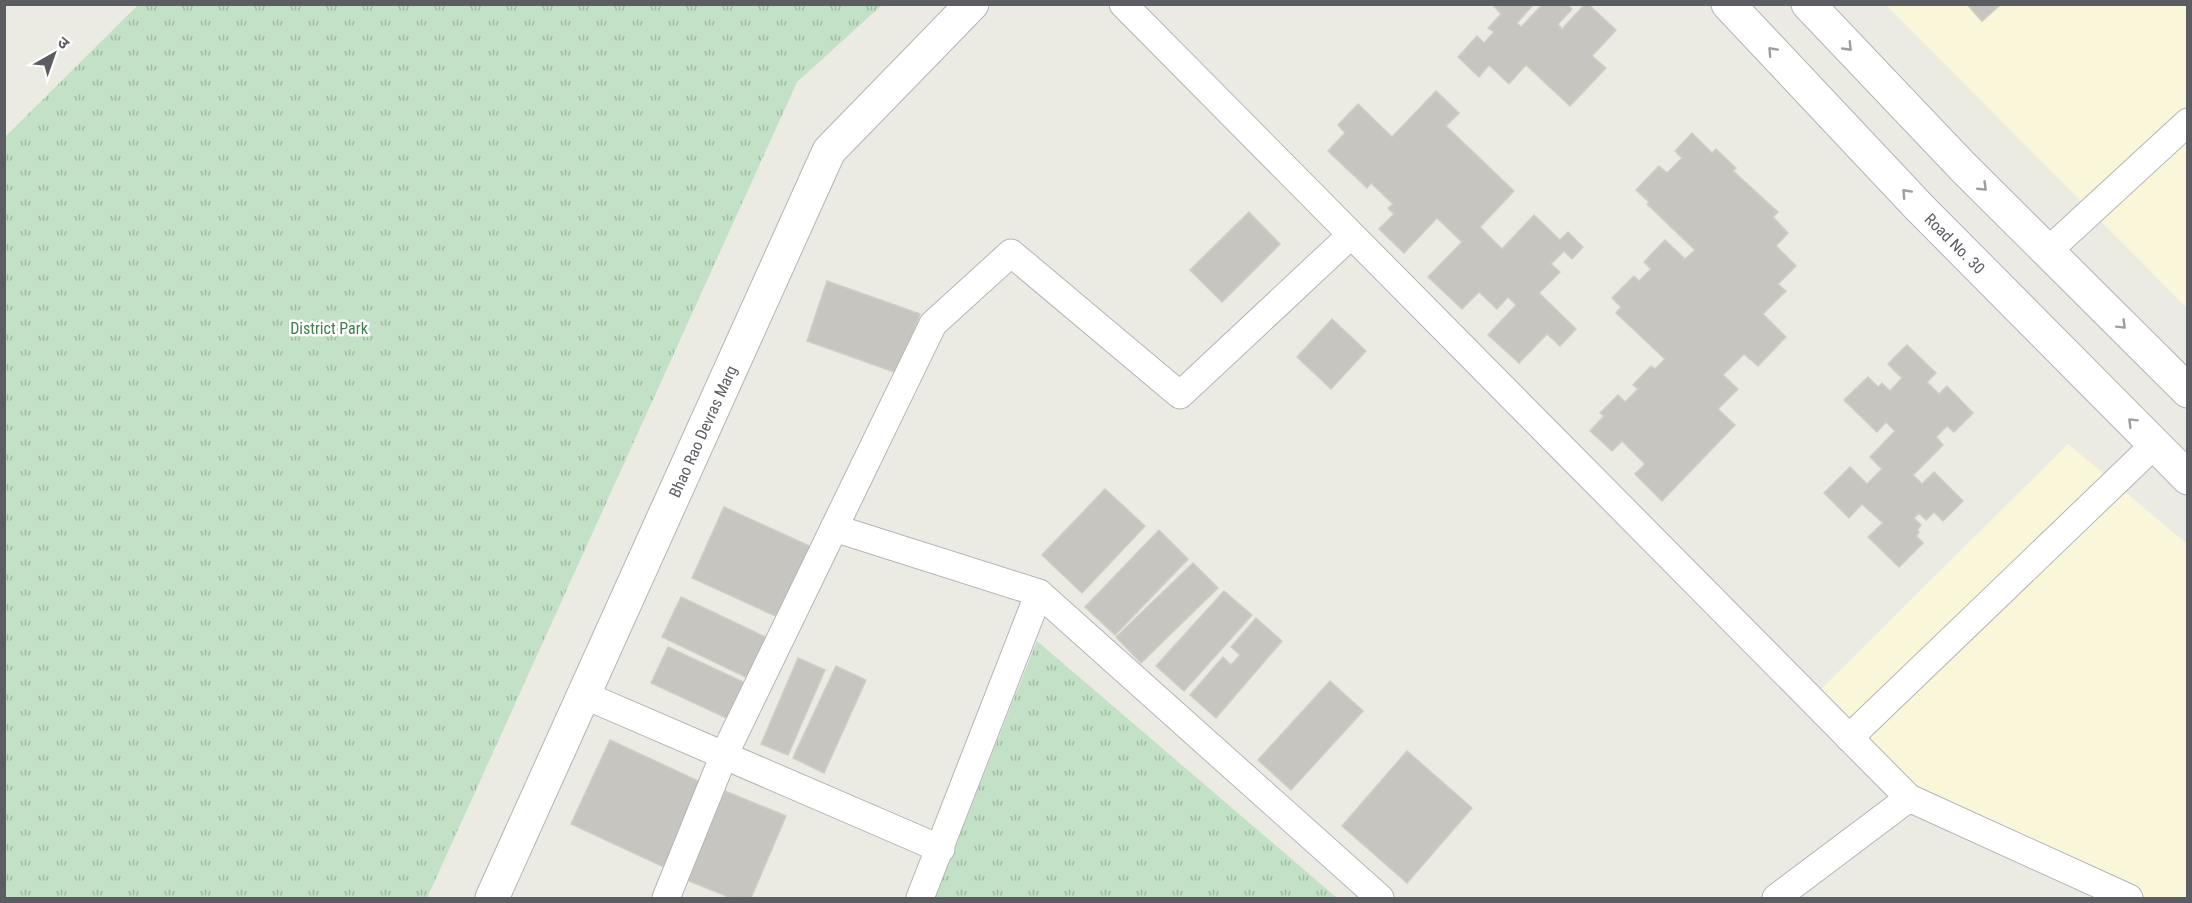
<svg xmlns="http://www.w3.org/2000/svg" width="2192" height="903" viewBox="0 0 2192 903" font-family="'Roboto Condensed','Noto Sans Devanagari',sans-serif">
<defs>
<pattern id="park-tufts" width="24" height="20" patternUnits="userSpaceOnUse" patternTransform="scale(1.5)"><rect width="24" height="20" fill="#c2e1c6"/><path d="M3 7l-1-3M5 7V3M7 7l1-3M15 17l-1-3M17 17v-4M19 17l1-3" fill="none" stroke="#a1baa4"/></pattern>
</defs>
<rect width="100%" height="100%" fill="#ecebe3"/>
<g fill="#faf6da">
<polygon points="1886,5 2187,5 2187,308"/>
<polygon points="2068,444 2187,544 2187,898 2118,898 1871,781 1819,691"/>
</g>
<g fill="url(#park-tufts)">
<polygon points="138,5 882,5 797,82 427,898 5,898 5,137"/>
<polygon points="1037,641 1337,898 935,898"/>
</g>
<g fill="#c7c5c0" stroke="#d0cdc2" stroke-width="1.5">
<polygon points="1492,4 1534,4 1517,23 1521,27 1543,4 1567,4 1572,9 1558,24 1562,29 1585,4 1588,4 1616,30 1592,56 1606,68 1570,106 1526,65 1509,84 1489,65 1479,77 1458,57 1477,36 1484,43 1494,32 1488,28 1501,14"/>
<polygon points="1967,4 2001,4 1982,21"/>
<polygon points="1967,4 2001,4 1982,21"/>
<polygon points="1436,91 1459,113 1446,126 1514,191 1480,227 1502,249 1534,215 1560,240 1568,232 1583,247 1572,259 1564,251 1551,264 1560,272 1539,293 1576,329 1560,346 1547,334 1519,363 1488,335 1516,305 1508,297 1497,309 1479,292 1462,309 1428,277 1462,242 1437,218 1404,253 1379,229 1394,214 1388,208 1393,204 1371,183 1367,188 1328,151 1345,133 1338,125 1358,104 1392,137"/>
<polygon points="1692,133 1712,153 1716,149 1736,168 1733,171 1778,212 1773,217 1788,233 1776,246 1796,266 1778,284 1786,291 1763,314 1786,337 1758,366 1744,354 1723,375 1738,389 1718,409 1735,425 1662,501 1635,474 1645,464 1622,441 1612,451 1590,431 1604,416 1600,413 1618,395 1625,402 1638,389 1633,385 1651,366 1655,369 1665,359 1616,313 1621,307 1612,298 1634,276 1639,281 1651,269 1644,262 1665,240 1685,259 1695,250 1647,204 1649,202 1636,190 1659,166 1667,173 1682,158 1675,151"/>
<polygon points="1249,212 1280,244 1222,302 1190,270"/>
<polygon points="827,281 920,314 900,374 807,341"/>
<polygon points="1332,319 1366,351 1331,389 1297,357"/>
<polygon points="1907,345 1936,373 1927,382 1939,394 1947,386 1973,413 1954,432 1947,426 1936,437 1943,445 1913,475 1922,484 1934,472 1963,501 1943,521 1934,512 1926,520 1919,513 1914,518 1921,525 1917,530 1919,532 1916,536 1923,543 1899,567 1868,537 1883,523 1862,504 1849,518 1824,493 1850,467 1867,484 1882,469 1870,457 1895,431 1886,422 1877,432 1844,400 1868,377 1878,387 1882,383 1890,391 1902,378 1888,364"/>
<polygon points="1105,489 1145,526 1082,593 1042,555"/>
<polygon points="724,507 814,548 782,619 692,578"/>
<polygon points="1159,530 1188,559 1115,635 1085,607"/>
<polygon points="1193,563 1218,588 1141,663 1116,637"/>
<polygon points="1224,591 1252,615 1184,691 1156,666"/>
<polygon points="681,597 776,642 756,682 662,637"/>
<polygon points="1256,618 1282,641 1216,718 1190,695 1223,657 1231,665 1240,655 1231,647"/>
<polygon points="668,647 752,686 735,722 651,683"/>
<polygon points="798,658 825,670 788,755 761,744"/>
<polygon points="836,666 866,680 824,773 793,758"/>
<polygon points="1330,681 1363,711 1291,790 1258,760"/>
<polygon points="610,740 707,785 668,869 571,824"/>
<polygon points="1407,751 1472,808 1407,883 1342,826"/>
<polygon points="725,791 786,816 751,898 731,898 687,880"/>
</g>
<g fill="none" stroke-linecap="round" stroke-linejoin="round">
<g stroke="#b3b4b8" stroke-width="29">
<g id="minor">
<polyline points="1123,4 1909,798 2129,898"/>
<polyline points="2048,251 2188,122"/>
<polyline points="834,528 1039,593 1380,898"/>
<polyline points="584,695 941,849"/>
<polyline points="1849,738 2154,445"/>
<polyline points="666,898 724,755 933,324 1011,253 1180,395 1351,235"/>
<polyline points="920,898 1039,593"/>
<polyline points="1776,898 1909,798"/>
</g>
</g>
<g stroke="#b3b4b8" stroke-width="35">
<g id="tertiary">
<path id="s1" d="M1728 4 1919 207 2188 478"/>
<polyline points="1808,4 1963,167 2188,391"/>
<path id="s2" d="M492 898 829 151 972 4"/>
</g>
</g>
<use href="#minor" stroke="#fff" stroke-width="27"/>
<use href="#tertiary" stroke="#fff" stroke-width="33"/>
</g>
<defs><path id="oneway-chevron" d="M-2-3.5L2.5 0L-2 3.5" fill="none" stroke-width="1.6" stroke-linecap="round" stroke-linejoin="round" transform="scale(1.5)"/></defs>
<g stroke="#9d9ea1">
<use href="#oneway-chevron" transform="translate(1848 47) rotate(46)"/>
<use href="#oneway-chevron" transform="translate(1772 51) rotate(-133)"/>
<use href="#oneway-chevron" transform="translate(1983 187) rotate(44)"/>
<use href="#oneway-chevron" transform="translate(1906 193) rotate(-133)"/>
<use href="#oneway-chevron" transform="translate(2122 325) rotate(45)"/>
<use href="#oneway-chevron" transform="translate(2132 422) rotate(-135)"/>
</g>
<g text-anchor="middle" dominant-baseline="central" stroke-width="5" stroke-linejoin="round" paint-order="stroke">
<g font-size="16" fill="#5b5d62" stroke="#fff">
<text stroke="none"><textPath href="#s1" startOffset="330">Road No. 30</textPath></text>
<text stroke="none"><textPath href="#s2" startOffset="512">Bhao Rao Devras Marg</textPath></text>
</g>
<g font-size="16" fill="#3d7e49" stroke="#fff">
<text x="329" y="328">District Park</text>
</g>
</g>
<rect width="2192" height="903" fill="none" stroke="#5b5d62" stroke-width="12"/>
<g transform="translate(54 54) rotate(40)" stroke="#ffffff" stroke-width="4.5" paint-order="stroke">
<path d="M0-4.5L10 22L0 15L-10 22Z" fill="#5b5d62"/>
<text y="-9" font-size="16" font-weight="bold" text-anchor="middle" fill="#5b5d62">उ</text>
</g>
</svg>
